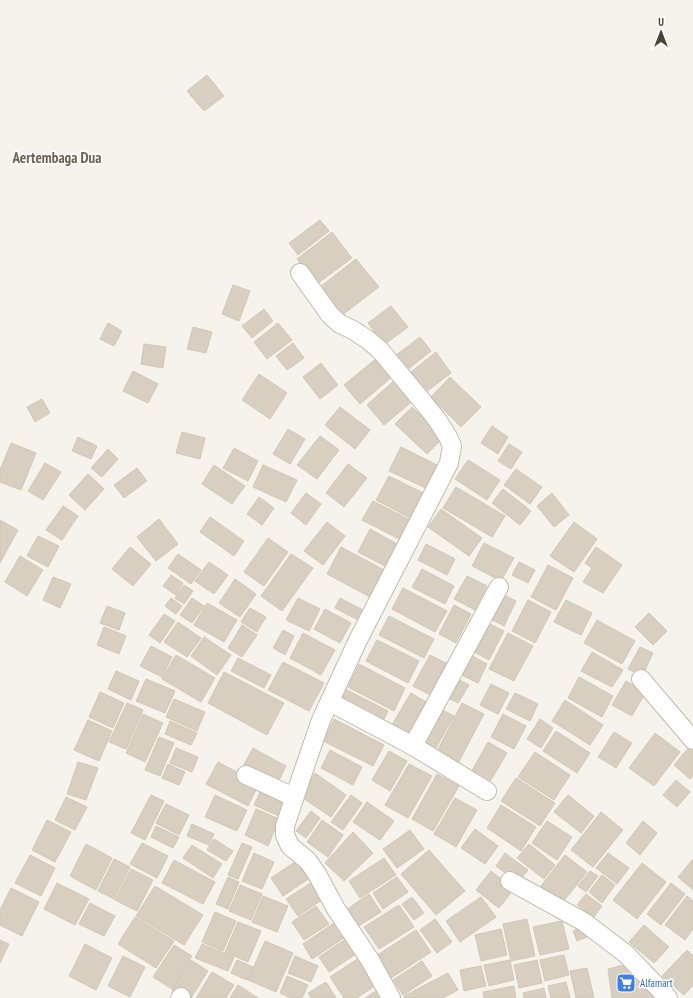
<svg xmlns="http://www.w3.org/2000/svg" width="693" height="998" viewBox="0 0 693 998" font-family="'PT Sans Narrow',sans-serif">
<rect width="100%" height="100%" fill="#f6f3ec"/>
<g fill="#d8cfc1" stroke="#d3c7b4">
<polygon points="207,75 224,96 204,111 187,91"/>
<polygon points="320,220 329,231 298,255 289,243"/>
<polygon points="332,232 352,258 317,284 297,259"/>
<polygon points="356,259 379,287 342,315 320,287"/>
<polygon points="233,285 250,291 239,321 222,314"/>
<polygon points="391,306 408,327 384,345 368,323"/>
<polygon points="264,309 273,321 252,338 242,326"/>
<polygon points="108,323 122,331 114,346 100,339"/>
<polygon points="278,323 292,340 267,359 254,342"/>
<polygon points="193,327 212,332 206,353 187,349"/>
<polygon points="420,337 431,351 407,370 395,356"/>
<polygon points="293,343 304,358 287,370 276,356"/>
<polygon points="144,344 166,347 163,368 141,364"/>
<polygon points="436,352 451,373 426,392 411,372"/>
<polygon points="377,358 393,376 360,404 344,385"/>
<polygon points="321,363 338,385 320,399 303,377"/>
<polygon points="133,371 158,384 148,403 123,391"/>
<polygon points="259,374 287,393 270,419 242,400"/>
<polygon points="450,377 481,407 461,427 431,397"/>
<polygon points="397,378 415,399 384,425 367,405"/>
<polygon points="42,399 50,413 35,422 27,407"/>
<polygon points="340,407 370,430 355,449 325,425"/>
<polygon points="412,407 443,438 427,454 395,424"/>
<polygon points="492,426 508,437 498,454 481,443"/>
<polygon points="288,429 305,439 290,464 273,454"/>
<polygon points="182,432 205,438 200,459 176,453"/>
<polygon points="320,436 339,450 317,479 297,465"/>
<polygon points="78,437 97,446 91,459 72,451"/>
<polygon points="11,443 36,453 21,490 0,482 0,470"/>
<polygon points="509,444 522,452 511,469 498,461"/>
<polygon points="401,447 439,466 428,489 389,471"/>
<polygon points="234,448 258,461 248,481 223,468"/>
<polygon points="108,449 118,459 102,477 91,468"/>
<polygon points="468,460 500,480 487,500 455,479"/>
<polygon points="45,463 61,472 43,500 28,491"/>
<polygon points="348,464 367,478 344,507 326,493"/>
<polygon points="214,465 245,486 232,504 202,484"/>
<polygon points="263,465 297,480 286,502 253,487"/>
<polygon points="137,468 147,481 124,498 114,485"/>
<polygon points="516,469 542,487 530,504 504,485"/>
<polygon points="88,474 104,489 85,510 69,495"/>
<polygon points="389,476 425,494 412,519 376,500"/>
<polygon points="456,487 505,516 492,537 443,508"/>
<polygon points="503,489 531,511 520,525 492,503"/>
<polygon points="306,493 321,504 306,525 291,513"/>
<polygon points="552,493 569,515 554,527 537,506"/>
<polygon points="259,497 274,508 262,525 247,514"/>
<polygon points="373,501 412,521 401,540 362,520"/>
<polygon points="63,506 78,516 62,540 46,530"/>
<polygon points="441,509 482,538 469,556 428,527"/>
<polygon points="210,517 244,541 234,556 200,532"/>
<polygon points="159,519 178,544 156,561 137,537"/>
<polygon points="0,520 18,530 0,563"/>
<polygon points="327,522 345,536 323,565 304,551"/>
<polygon points="574,522 597,539 574,572 550,556"/>
<polygon points="370,529 399,545 387,567 358,552"/>
<polygon points="38,536 59,546 48,567 27,556"/>
<polygon points="268,538 288,552 264,586 244,572"/>
<polygon points="484,543 514,558 501,581 472,566"/>
<polygon points="426,544 455,559 447,575 418,560"/>
<polygon points="130,547 151,564 133,586 112,569"/>
<polygon points="341,547 386,571 372,598 327,574"/>
<polygon points="596,547 622,565 603,593 583,582 592,568 585,563"/>
<polygon points="178,554 201,570 191,584 168,568"/>
<polygon points="291,554 313,568 282,611 261,596"/>
<polygon points="20,556 43,570 27,596 5,582"/>
<polygon points="209,562 228,575 214,594 195,581"/>
<polygon points="519,562 535,570 528,583 512,575"/>
<polygon points="548,565 573,578 556,610 531,597"/>
<polygon points="422,569 454,586 445,604 412,587"/>
<polygon points="171,575 183,583 176,595 163,586"/>
<polygon points="467,576 487,586 475,610 454,599"/>
<polygon points="53,577 71,584 60,608 43,600"/>
<polygon points="235,579 256,594 240,617 219,603"/>
<polygon points="184,585 193,591 184,604 175,598"/>
<polygon points="403,588 447,611 435,632 392,609"/>
<polygon points="498,592 516,601 504,626 485,616"/>
<polygon points="171,598 182,606 176,614 165,606"/>
<polygon points="192,598 204,606 192,623 180,615"/>
<polygon points="298,598 320,609 309,631 286,620"/>
<polygon points="340,598 363,610 358,620 335,608"/>
<polygon points="528,600 551,612 535,643 512,631"/>
<polygon points="566,600 592,613 581,635 554,622"/>
<polygon points="207,603 237,620 224,642 194,625"/>
<polygon points="454,605 471,614 456,643 439,634"/>
<polygon points="107,606 125,613 119,630 100,623"/>
<polygon points="250,608 266,617 257,632 241,622"/>
<polygon points="325,609 351,623 340,643 314,629"/>
<polygon points="649,613 667,631 653,645 635,627"/>
<polygon points="164,614 175,621 160,643 149,635"/>
<polygon points="389,616 434,639 424,658 379,635"/>
<polygon points="482,620 504,631 489,660 467,648"/>
<polygon points="597,620 635,641 622,664 584,643"/>
<polygon points="178,622 201,638 187,657 164,642"/>
<polygon points="242,625 257,635 242,657 228,648"/>
<polygon points="104,627 126,636 119,654 97,645"/>
<polygon points="283,630 294,636 285,655 273,648"/>
<polygon points="303,633 335,650 321,675 290,658"/>
<polygon points="508,633 533,646 514,681 489,669"/>
<polygon points="204,637 231,655 217,675 191,656"/>
<polygon points="377,640 419,661 408,683 366,661"/>
<polygon points="151,646 172,657 162,677 140,666"/>
<polygon points="640,647 653,653 642,676 628,669"/>
<polygon points="465,652 487,664 478,683 455,672"/>
<polygon points="592,652 623,670 612,687 581,671"/>
<polygon points="176,655 215,678 201,702 162,679"/>
<polygon points="430,655 450,665 434,697 413,686"/>
<polygon points="238,658 271,675 264,688 231,671"/>
<polygon points="283,662 324,683 309,711 268,690"/>
<polygon points="359,664 405,688 394,711 348,687"/>
<polygon points="116,671 139,681 131,700 108,689"/>
<polygon points="224,672 284,703 267,735 208,703"/>
<polygon points="454,677 469,685 458,703 444,696"/>
<polygon points="579,677 613,696 602,717 568,698"/>
<polygon points="146,679 175,691 165,713 136,701"/>
<polygon points="626,681 646,692 632,716 612,705"/>
<polygon points="491,684 509,693 498,714 480,705"/>
<polygon points="345,689 388,711 381,725 338,702"/>
<polygon points="100,692 124,703 113,728 89,717"/>
<polygon points="411,693 426,702 405,737 390,728"/>
<polygon points="515,693 538,704 530,721 506,709"/>
<polygon points="174,699 205,712 197,731 166,717"/>
<polygon points="565,700 603,725 590,745 552,721"/>
<polygon points="127,703 143,710 126,749 109,742"/>
<polygon points="462,703 484,714 455,769 434,757"/>
<polygon points="437,707 454,716 432,755 415,745"/>
<polygon points="143,714 163,723 145,762 126,753"/>
<polygon points="503,714 526,726 514,749 491,737"/>
<polygon points="334,719 384,745 373,766 323,741"/>
<polygon points="540,719 553,728 541,748 527,739"/>
<polygon points="88,720 112,731 99,761 74,750"/>
<polygon points="170,721 197,733 191,745 165,734"/>
<polygon points="556,731 590,753 577,773 543,751"/>
<polygon points="614,732 632,743 616,768 598,757"/>
<polygon points="655,733 680,752 654,786 629,768"/>
<polygon points="159,737 174,743 160,776 145,770"/>
<polygon points="488,742 507,753 488,785 470,774"/>
<polygon points="690,746 693,748 693,776 690,779 674,765"/>
<polygon points="176,748 198,757 192,772 170,763"/>
<polygon points="253,748 286,766 275,788 241,770"/>
<polygon points="330,750 362,767 353,785 321,768"/>
<polygon points="389,751 407,761 390,791 372,780"/>
<polygon points="535,752 570,775 554,800 518,777"/>
<polygon points="78,762 98,768 86,800 67,794"/>
<polygon points="218,762 259,784 248,806 206,784"/>
<polygon points="168,764 185,772 179,785 162,778"/>
<polygon points="409,764 432,776 408,818 385,805"/>
<polygon points="315,773 346,795 331,817 300,796"/>
<polygon points="437,774 459,786 433,831 412,819"/>
<polygon points="516,778 555,803 540,826 501,801"/>
<polygon points="676,780 690,792 677,807 663,795"/>
<polygon points="263,786 288,797 279,816 254,805"/>
<polygon points="151,795 164,801 145,840 131,833"/>
<polygon points="215,795 247,810 237,831 205,817"/>
<polygon points="351,795 362,803 343,830 331,822"/>
<polygon points="568,795 594,816 581,833 554,812"/>
<polygon points="66,797 87,807 75,830 55,820"/>
<polygon points="455,798 477,810 456,847 434,834"/>
<polygon points="367,802 394,821 380,840 353,822"/>
<polygon points="166,804 189,815 179,835 156,823"/>
<polygon points="501,805 536,827 521,851 487,828"/>
<polygon points="256,809 279,819 268,846 245,835"/>
<polygon points="311,811 320,818 306,838 296,831"/>
<polygon points="601,812 623,830 593,867 571,850"/>
<polygon points="47,820 71,832 55,862 32,850"/>
<polygon points="322,820 343,835 328,857 307,842"/>
<polygon points="547,821 572,837 557,860 532,843"/>
<polygon points="643,821 657,833 640,855 626,843"/>
<polygon points="192,824 214,834 209,845 187,836"/>
<polygon points="156,826 179,837 173,848 151,837"/>
<polygon points="475,829 498,846 485,864 461,848"/>
<polygon points="410,830 424,849 397,868 383,849"/>
<polygon points="353,832 373,853 344,881 325,863"/>
<polygon points="214,839 233,851 226,861 207,850"/>
<polygon points="142,843 168,856 157,878 130,864"/>
<polygon points="242,843 252,847 238,879 228,875"/>
<polygon points="86,844 112,858 96,890 70,876"/>
<polygon points="529,844 555,865 544,879 517,858"/>
<polygon points="192,845 222,864 213,878 183,858"/>
<polygon points="429,850 465,891 436,915 401,874"/>
<polygon points="254,853 274,862 262,889 242,881"/>
<polygon points="505,853 528,870 518,883 496,866"/>
<polygon points="608,853 629,868 617,884 596,868"/>
<polygon points="30,855 55,868 41,896 15,883"/>
<polygon points="565,855 587,872 562,903 541,886"/>
<polygon points="301,858 313,876 283,896 271,878"/>
<polygon points="384,858 396,875 360,898 349,881"/>
<polygon points="114,859 130,867 114,899 98,891"/>
<polygon points="693,859 693,890 678,877"/>
<polygon points="174,860 215,882 203,904 162,883"/>
<polygon points="642,863 666,882 637,919 613,900"/>
<polygon points="131,869 153,880 137,911 115,900"/>
<polygon points="491,871 514,889 499,908 476,890"/>
<polygon points="590,871 598,876 586,892 578,886"/>
<polygon points="602,875 615,885 602,903 589,892"/>
<polygon points="228,877 239,882 228,909 216,904"/>
<polygon points="397,877 408,892 383,909 373,893"/>
<polygon points="314,881 326,897 298,916 286,899"/>
<polygon points="57,883 89,899 75,925 44,909"/>
<polygon points="671,883 685,894 661,925 647,914"/>
<polygon points="240,885 262,894 251,920 229,911"/>
<polygon points="155,886 203,915 184,945 136,916"/>
<polygon points="11,888 39,902 22,936 0,925 0,910"/>
<polygon points="369,894 381,912 357,927 346,910"/>
<polygon points="586,894 602,906 594,917 577,905"/>
<polygon points="263,896 288,906 277,932 252,922"/>
<polygon points="687,896 693,901 693,929 685,940 665,925"/>
<polygon points="412,897 424,913 414,920 402,904"/>
<polygon points="481,897 496,917 460,942 446,921"/>
<polygon points="90,903 115,916 104,936 79,924"/>
<polygon points="399,905 414,927 379,949 364,927"/>
<polygon points="316,906 329,924 304,940 292,922"/>
<polygon points="215,912 236,921 223,951 202,942"/>
<polygon points="135,917 174,941 156,968 118,944"/>
<polygon points="340,919 350,934 312,959 303,944"/>
<polygon points="435,919 452,942 437,953 420,930"/>
<polygon points="527,919 535,956 511,961 503,924"/>
<polygon points="562,921 569,949 540,955 533,927"/>
<polygon points="238,922 261,931 248,962 225,952"/>
<polygon points="644,925 669,947 654,963 629,942"/>
<polygon points="585,926 589,936 577,941 573,931"/>
<polygon points="501,929 507,955 481,961 475,935"/>
<polygon points="416,930 431,952 391,978 376,956"/>
<polygon points="349,937 359,952 329,972 319,957"/>
<polygon points="0,940 9,944 0,963"/>
<polygon points="265,941 293,953 276,992 248,980"/>
<polygon points="85,944 112,958 96,990 69,976"/>
<polygon points="202,944 234,957 228,971 195,958"/>
<polygon points="174,945 192,956 172,989 153,977"/>
<polygon points="687,950 693,956 693,985 684,995 662,976"/>
<polygon points="564,955 569,975 545,981 540,960"/>
<polygon points="123,956 145,967 130,997 108,986"/>
<polygon points="295,956 318,966 311,982 288,973"/>
<polygon points="362,956 379,983 357,998 344,998 330,977"/>
<polygon points="191,960 208,971 191,998 186,998 172,990"/>
<polygon points="237,960 253,967 247,980 231,973"/>
<polygon points="510,960 514,980 489,986 484,965"/>
<polygon points="537,960 542,983 519,988 514,965"/>
<polygon points="422,961 432,976 403,995 393,980"/>
<polygon points="623,965 655,998 612,998 608,969"/>
<polygon points="481,966 486,986 464,991 460,970"/>
<polygon points="587,968 594,998 576,998 570,971"/>
<polygon points="212,972 234,985 226,998 196,998"/>
<polygon points="448,973 458,990 443,998 405,998 404,996"/>
<polygon points="287,976 308,985 302,998 291,998 280,993"/>
<polygon points="326,982 336,998 311,998 308,993"/>
<polygon points="566,982 570,998 551,998 548,986"/>
<polygon points="238,985 258,998 230,998"/>
<polygon points="514,986 516,998 484,998 483,992"/>
<polygon points="544,988 546,998 524,998 523,993"/>
<polygon points="379,989 385,998 365,998"/>
</g>
<g fill="none" stroke-linecap="round" stroke-linejoin="round">
<g stroke="#c2bbae" stroke-width="20">
<g id="street">
<polyline points="300,273 330,315 340,324 353,330 368,340 380,350 423,402 438,421 448,437 452,446 449,463 358,640 321,720 303,772 285,826 285,835 290,846 308,861 317,874 336,909 370,960 391,998"/>
<polyline points="641,679 693,740"/>
<polyline points="330,702 413,746 487,791"/>
<polyline points="413,746 499,587"/>
<polyline points="246,775 294,797"/>
<polyline points="510,881 584,922 626,954 668,998"/>
<polyline points="180,998 181,997"/>
</g>
</g>
<use href="#street" stroke="#fff" stroke-width="18"/>
</g>
<defs>
<g id="supermarket-square" transform="scale(1)"><rect x="-9" y="-9" width="18" height="18" rx="4" fill="#3f7fe0" stroke="#fff"/><path d="M-6-5.5h2.5l.6 2H6L4.5 2H-2.5L-4.4-4H-6ZM-1.5 3.2a1.3 1.3 0 1 0 .1 0ZM3 3.2a1.3 1.3 0 1 0 .1 0Z" fill="#fff"/></g>
</defs>
<g fill-rule="evenodd">
<use href="#supermarket-square" x="626" y="983"/>
</g>
<g text-anchor="middle" dominant-baseline="central" stroke-width="3" stroke-linejoin="round" paint-order="stroke">
<g font-size="11" fill="#366cbe" stroke="#fff" text-anchor="start">
<text x="640" y="983">Alfamart</text>
</g>
<g font-size="15" font-weight="bold" fill="#6e6250" stroke="#fff">
<text x="57" y="157">Aertembaga Dua</text>
</g>
</g>
<g transform="translate(661 32)" stroke="#ffffff" stroke-width="3" paint-order="stroke">
<path d="M0-3L7 15L0 10L-7 15Z" fill="#4b4439"/>
<text y="-6" font-size="11" font-weight="bold" text-anchor="middle" fill="#4b4439">U</text>
</g>
</svg>
